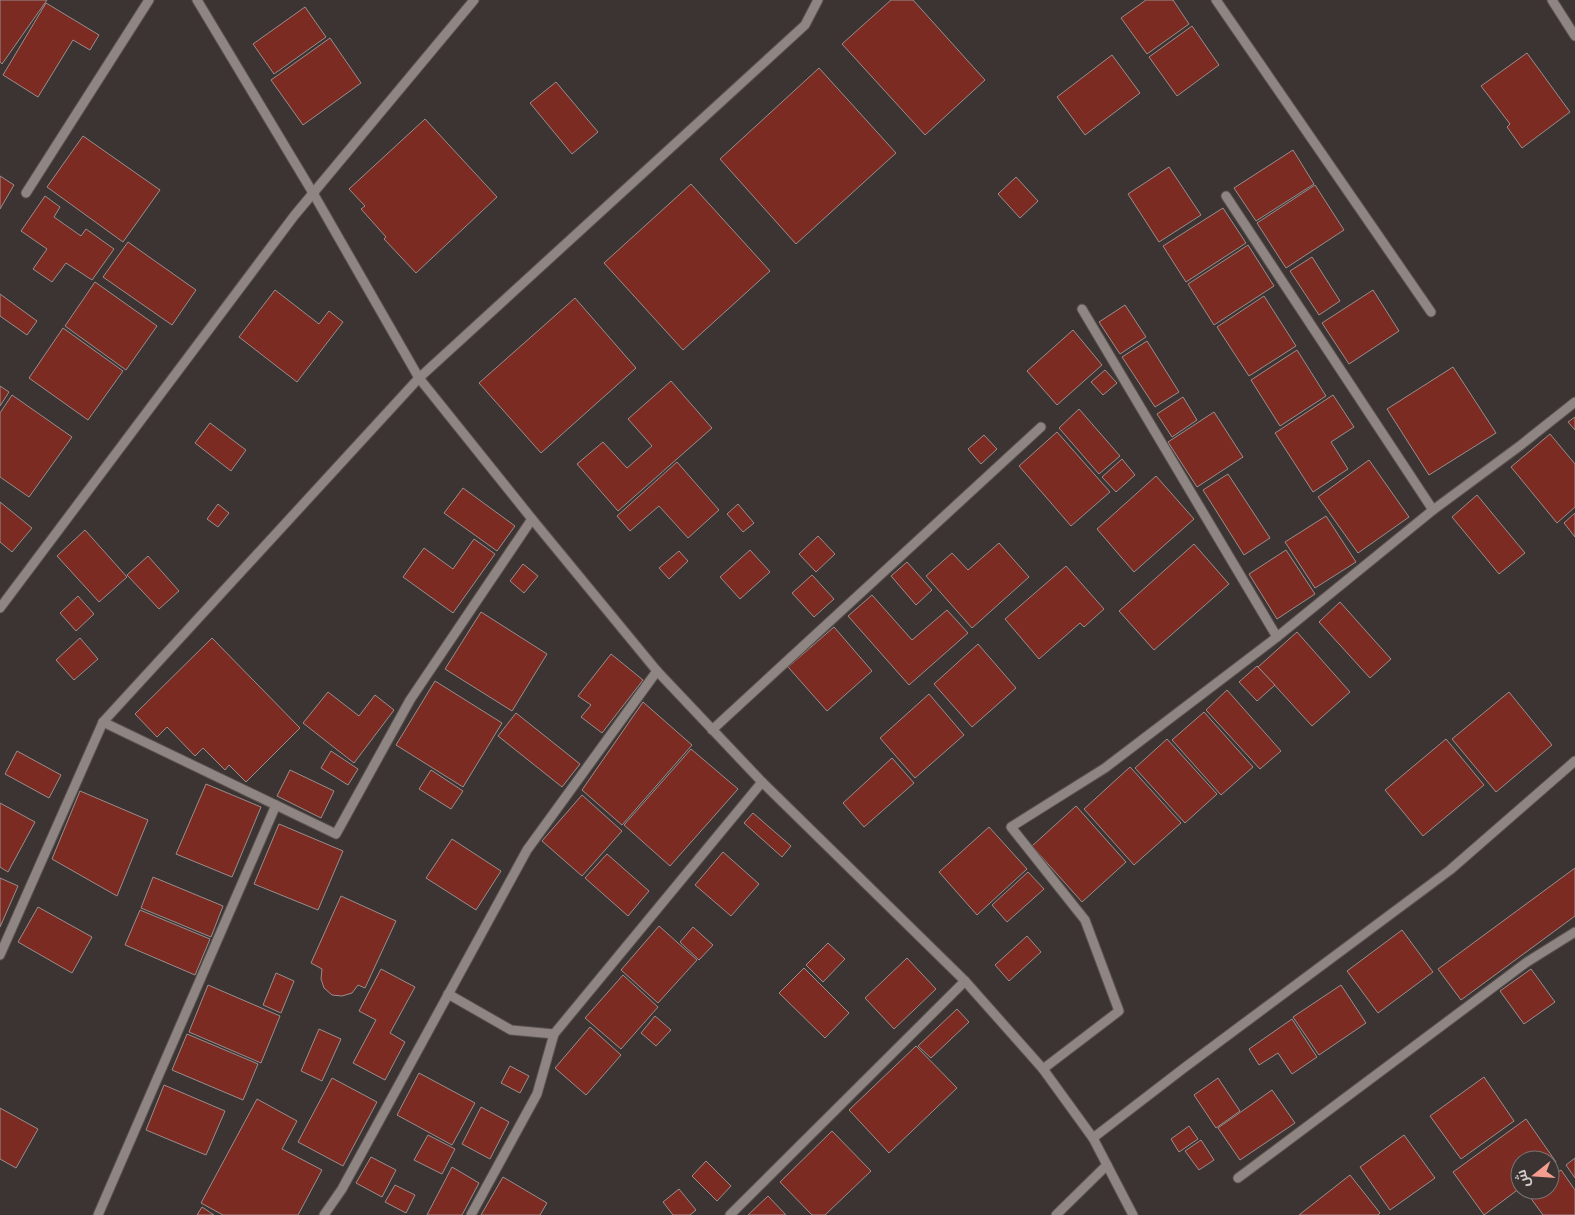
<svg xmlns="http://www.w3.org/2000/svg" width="1575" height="1215" viewBox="0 0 1575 1215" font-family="'DM Sans',Cairo,sans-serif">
<rect width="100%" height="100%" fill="#3c3433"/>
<g fill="#7c2b23" stroke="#988e8c">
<polygon points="0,0 47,0 2,64 0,62"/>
<polygon points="891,0 913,0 985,80 925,135 842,44"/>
<polygon points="1146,0 1173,0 1189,24 1147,54 1121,18"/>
<polygon points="46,3 99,35 90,50 73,40 38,97 3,75"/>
<polygon points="305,7 326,37 274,74 253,44"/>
<polygon points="1192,26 1219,65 1177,96 1149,57"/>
<polygon points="330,38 361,83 303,125 271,80"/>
<polygon points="1527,53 1570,112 1522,148 1507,127 1510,124 1481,86"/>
<polygon points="1112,55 1140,93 1085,135 1057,97"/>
<polygon points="819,68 896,153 796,244 720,159"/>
<polygon points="556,82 598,132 572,154 530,103"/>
<polygon points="425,119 497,197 416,273 384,239 386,237 361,209 365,206 349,189"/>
<polygon points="83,136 160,190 123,242 47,187"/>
<polygon points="1293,150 1314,184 1256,221 1234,188"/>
<polygon points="1169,167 1201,215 1159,242 1128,194"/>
<polygon points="0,176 14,185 0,209"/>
<polygon points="1016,177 1038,201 1020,218 998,194"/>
<polygon points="691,184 770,271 683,350 604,263"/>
<polygon points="1315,185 1344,230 1286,268 1257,223"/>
<polygon points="45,196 60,207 54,217 81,236 86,229 114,249 92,280 66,263 52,282 33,269 47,249 21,231"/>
<polygon points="1223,208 1246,243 1186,282 1163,246"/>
<polygon points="128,242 196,290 172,325 103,277"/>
<polygon points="1248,245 1274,286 1214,325 1188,284"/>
<polygon points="1312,257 1340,301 1319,315 1290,271"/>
<polygon points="95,282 157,326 126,370 65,326"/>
<polygon points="275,290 319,324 329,311 343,322 297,382 239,337"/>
<polygon points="1373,290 1399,331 1349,364 1322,323"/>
<polygon points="0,294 37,321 27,335 0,316"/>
<polygon points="1264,296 1296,346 1249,376 1217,327"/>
<polygon points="575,298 636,368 541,453 479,383"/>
<polygon points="1125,305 1146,337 1120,354 1099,322"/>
<polygon points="63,328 123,371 88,420 29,378"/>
<polygon points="1073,330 1102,365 1057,405 1027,371"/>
<polygon points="1147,341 1179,392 1155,407 1122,357"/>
<polygon points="1297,350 1326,396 1280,426 1251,380"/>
<polygon points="1453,367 1496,433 1429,475 1387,409"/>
<polygon points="1105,370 1117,383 1103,395 1091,382"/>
<polygon points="671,381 712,428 618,511 577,464 603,442 627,468 652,446 628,419"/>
<polygon points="0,386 9,392 0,406"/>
<polygon points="12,395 72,437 29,497 0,477 0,413"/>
<polygon points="1333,395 1354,427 1331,442 1348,469 1313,492 1275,433"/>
<polygon points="1183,397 1197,420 1172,437 1157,414"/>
<polygon points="1079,409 1120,456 1099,474 1059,428"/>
<polygon points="1214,412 1243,457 1197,487 1168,442"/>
<polygon points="1575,417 1575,430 1568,422"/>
<polygon points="210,423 246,450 231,471 195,443"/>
<polygon points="1057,432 1110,492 1071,526 1019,466"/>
<polygon points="1550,434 1575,464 1575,507 1557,523 1511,467"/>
<polygon points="984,435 997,449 981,464 968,449"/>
<polygon points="1122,459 1135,475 1116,492 1102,477"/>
<polygon points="1369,460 1409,517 1358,553 1318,497"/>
<polygon points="677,462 719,510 688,538 659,506 630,531 617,516"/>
<polygon points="1228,474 1270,538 1244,555 1203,490"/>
<polygon points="1156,476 1194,519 1134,572 1097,529"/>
<polygon points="463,488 515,526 497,551 444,513"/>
<polygon points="1477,495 1525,553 1499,574 1452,517"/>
<polygon points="0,502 32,528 12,552 0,542"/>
<polygon points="218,504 229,513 218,527 207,519"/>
<polygon points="738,504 754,523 743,532 727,514"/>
<polygon points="1575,513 1575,537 1564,523"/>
<polygon points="1326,516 1356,562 1315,588 1285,542"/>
<polygon points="85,530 127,577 99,602 57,556"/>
<polygon points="818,536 835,554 816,572 799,554"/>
<polygon points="474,539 495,554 453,613 403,577 424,548 453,569"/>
<polygon points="999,543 1029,577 972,628 926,576 952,553 968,570"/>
<polygon points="1194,544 1229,584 1154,650 1119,611"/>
<polygon points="750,550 770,572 740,599 720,577"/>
<polygon points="1286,550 1315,594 1277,619 1249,574"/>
<polygon points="679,551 688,561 669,579 659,568"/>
<polygon points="148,556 179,591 159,609 127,575"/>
<polygon points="907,562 932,590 916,605 891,576"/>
<polygon points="523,564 538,576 524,593 510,581"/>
<polygon points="1066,566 1104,609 1084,627 1080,623 1039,659 1005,619"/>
<polygon points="812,575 834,599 814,617 792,593"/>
<polygon points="872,595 912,640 947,610 968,633 909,685 848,616"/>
<polygon points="78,596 94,614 76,631 60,613"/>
<polygon points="1340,602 1391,659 1370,678 1319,622"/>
<polygon points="481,612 547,654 512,711 445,669"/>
<polygon points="834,627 872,671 827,711 788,667"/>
<polygon points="1297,632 1350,692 1312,726 1258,667"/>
<polygon points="80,638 98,659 74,680 56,660"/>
<polygon points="212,638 300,728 246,782 229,765 225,770 203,748 195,756 167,727 157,737 135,714"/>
<polygon points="978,644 1016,688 972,727 934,684"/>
<polygon points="611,654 643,680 602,733 581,717 591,705 578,696"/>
<polygon points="1257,666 1275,685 1257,701 1239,682"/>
<polygon points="435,681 502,723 463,787 396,745"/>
<polygon points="1227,690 1281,751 1260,769 1206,710"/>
<polygon points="328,692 359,716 375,695 394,710 354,763 303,723"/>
<polygon points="1509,692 1552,745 1496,792 1452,739"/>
<polygon points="929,694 964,735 915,778 880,738"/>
<polygon points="643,702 692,745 622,825 582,790"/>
<polygon points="1204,712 1253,767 1221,795 1172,740"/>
<polygon points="516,713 580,764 562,787 498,736"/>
<polygon points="1167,739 1217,794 1185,823 1135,768"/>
<polygon points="1446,739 1484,785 1423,836 1385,790"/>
<polygon points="691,749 738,789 670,866 624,825"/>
<polygon points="17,751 61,775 49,798 5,774"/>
<polygon points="331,751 358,769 348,785 321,768"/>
<polygon points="892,758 914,783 864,827 843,803"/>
<polygon points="1130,767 1181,823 1134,865 1084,809"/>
<polygon points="290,770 334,791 321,818 277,796"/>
<polygon points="431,770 463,791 451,809 419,789"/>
<polygon points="206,784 261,807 232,877 176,854"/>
<polygon points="80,791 148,820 117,896 52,859"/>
<polygon points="582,795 622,831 582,876 542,841"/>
<polygon points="0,803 35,822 8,872 0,867"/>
<polygon points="1076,806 1126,862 1082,902 1032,846"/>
<polygon points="753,813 791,846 782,857 744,823"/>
<polygon points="279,824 343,851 318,910 254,884"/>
<polygon points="989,827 1027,869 977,915 939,872"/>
<polygon points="452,839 501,871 476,910 426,878"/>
<polygon points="723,852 759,884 731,916 695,885"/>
<polygon points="607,854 649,891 628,916 585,878"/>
<polygon points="1575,868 1575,916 1461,1000 1438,969"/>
<polygon points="1028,872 1044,889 1007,922 992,905"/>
<polygon points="153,877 223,906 211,937 141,908"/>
<polygon points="0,878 18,886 0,927"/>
<polygon points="341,896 396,921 365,988 358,985 352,993 342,996 332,995 324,988 321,979 322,969 311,963"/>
<polygon points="38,907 92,937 72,973 18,942"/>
<polygon points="140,910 210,939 195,975 125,945"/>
<polygon points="659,926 697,960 658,1003 621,970"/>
<polygon points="693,927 713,945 699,960 680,942"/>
<polygon points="1402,930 1433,972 1378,1013 1347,971"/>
<polygon points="1027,936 1041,952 1009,981 995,965"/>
<polygon points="828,943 845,959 823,982 806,965"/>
<polygon points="907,958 936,989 894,1029 865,998"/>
<polygon points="804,968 849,1013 825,1038 779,993"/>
<polygon points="381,969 415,987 390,1033 405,1042 385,1080 353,1063 376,1020 359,1011"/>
<polygon points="1531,969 1555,1002 1524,1024 1500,991"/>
<polygon points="276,973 294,981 281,1013 263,1005"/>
<polygon points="623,975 658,1007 621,1049 585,1018"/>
<polygon points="208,985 280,1016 261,1063 189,1032"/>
<polygon points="1341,985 1366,1023 1319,1055 1293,1017"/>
<polygon points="957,1009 969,1022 931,1058 918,1046"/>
<polygon points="655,1016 671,1030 656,1046 641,1033"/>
<polygon points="1292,1019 1317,1057 1292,1074 1278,1053 1259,1065 1249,1049"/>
<polygon points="590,1027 621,1055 586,1095 555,1068"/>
<polygon points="319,1029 341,1039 322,1081 301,1071"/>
<polygon points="187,1034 258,1064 243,1100 172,1070"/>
<polygon points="916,1046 957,1088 889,1153 849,1110"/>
<polygon points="510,1066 529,1076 520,1093 501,1083"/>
<polygon points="419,1073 475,1103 452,1145 397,1115"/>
<polygon points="1484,1077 1514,1121 1461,1159 1430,1116"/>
<polygon points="332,1078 377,1102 343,1166 298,1142"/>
<polygon points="1218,1078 1240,1111 1216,1128 1194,1095"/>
<polygon points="164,1085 225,1111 206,1155 146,1130"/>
<polygon points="1272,1090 1295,1123 1240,1160 1218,1128"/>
<polygon points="257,1099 297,1121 282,1149 322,1170 298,1215 223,1215 201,1203"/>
<polygon points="481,1107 509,1122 490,1159 462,1144"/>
<polygon points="0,1108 38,1129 16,1168 0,1159"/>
<polygon points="1526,1119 1556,1162 1550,1166 1550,1160 1520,1160 1520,1188 1484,1215 1453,1172"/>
<polygon points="1189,1126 1198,1139 1179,1152 1171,1139"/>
<polygon points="832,1131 871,1171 825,1215 812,1215 780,1182"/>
<polygon points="428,1135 455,1149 442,1174 414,1160"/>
<polygon points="1404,1135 1435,1178 1390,1210 1360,1167"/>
<polygon points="1201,1140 1214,1160 1199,1170 1185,1151"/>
<polygon points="371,1157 396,1170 382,1197 356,1183"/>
<polygon points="1575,1158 1575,1178 1566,1165"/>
<polygon points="706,1161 731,1186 717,1201 692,1176"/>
<polygon points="452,1167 479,1183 462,1215 427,1215"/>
<polygon points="1561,1170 1575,1190 1575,1215 1543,1215 1527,1193 1532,1190 1550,1190 1550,1177"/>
<polygon points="1350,1175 1380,1213 1378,1215 1299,1215"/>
<polygon points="503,1177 547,1203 540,1215 481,1215"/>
<polygon points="395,1185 415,1195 406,1213 385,1202"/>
<polygon points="679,1189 696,1210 690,1215 673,1215 663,1202"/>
<polygon points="768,1196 786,1215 748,1215"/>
<polygon points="202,1207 214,1215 197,1215"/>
</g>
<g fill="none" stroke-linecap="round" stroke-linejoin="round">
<g stroke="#585250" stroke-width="11">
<g id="minor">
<polyline points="197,0 313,193 419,378 532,519 657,671 762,782 965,981 1043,1069 1093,1138 1133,1215"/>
<polyline points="1216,0 1431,312"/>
<polyline points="1552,0 1575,36"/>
<polyline points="26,193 149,0"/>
<polyline points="1226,196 1433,510"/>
<polyline points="1082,309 1277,637"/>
<polyline points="0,608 294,216 474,0"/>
<polyline points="103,722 336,834 410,700 532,519"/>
<polyline points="712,730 1041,427"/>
<polyline points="0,955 103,722 419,378 805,25 818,0"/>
<polyline points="448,994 511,1030 554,1034"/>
<polyline points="1043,1069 1119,1011 1085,920 1011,827 1105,768 1277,637 1433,510 1521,445 1575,402"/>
<polyline points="1093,1138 1184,1068 1450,870 1575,761"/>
<polyline points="1238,1178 1527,962 1575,932"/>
<polyline points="98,1215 276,805"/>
<polyline points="324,1215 342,1189 527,850 657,671"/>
<polyline points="471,1215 537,1094 554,1034 762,782"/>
<polyline points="730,1215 965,981"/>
<polyline points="1056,1215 1107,1165"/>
</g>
</g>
<use href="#minor" stroke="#8f8583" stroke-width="9"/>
</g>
<g transform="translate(1535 1175) rotate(253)"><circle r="24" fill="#3c3433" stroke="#797271"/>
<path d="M0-4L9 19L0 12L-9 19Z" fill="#f59d8f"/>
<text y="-8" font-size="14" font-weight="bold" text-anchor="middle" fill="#d5d0cf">ش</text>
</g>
</svg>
